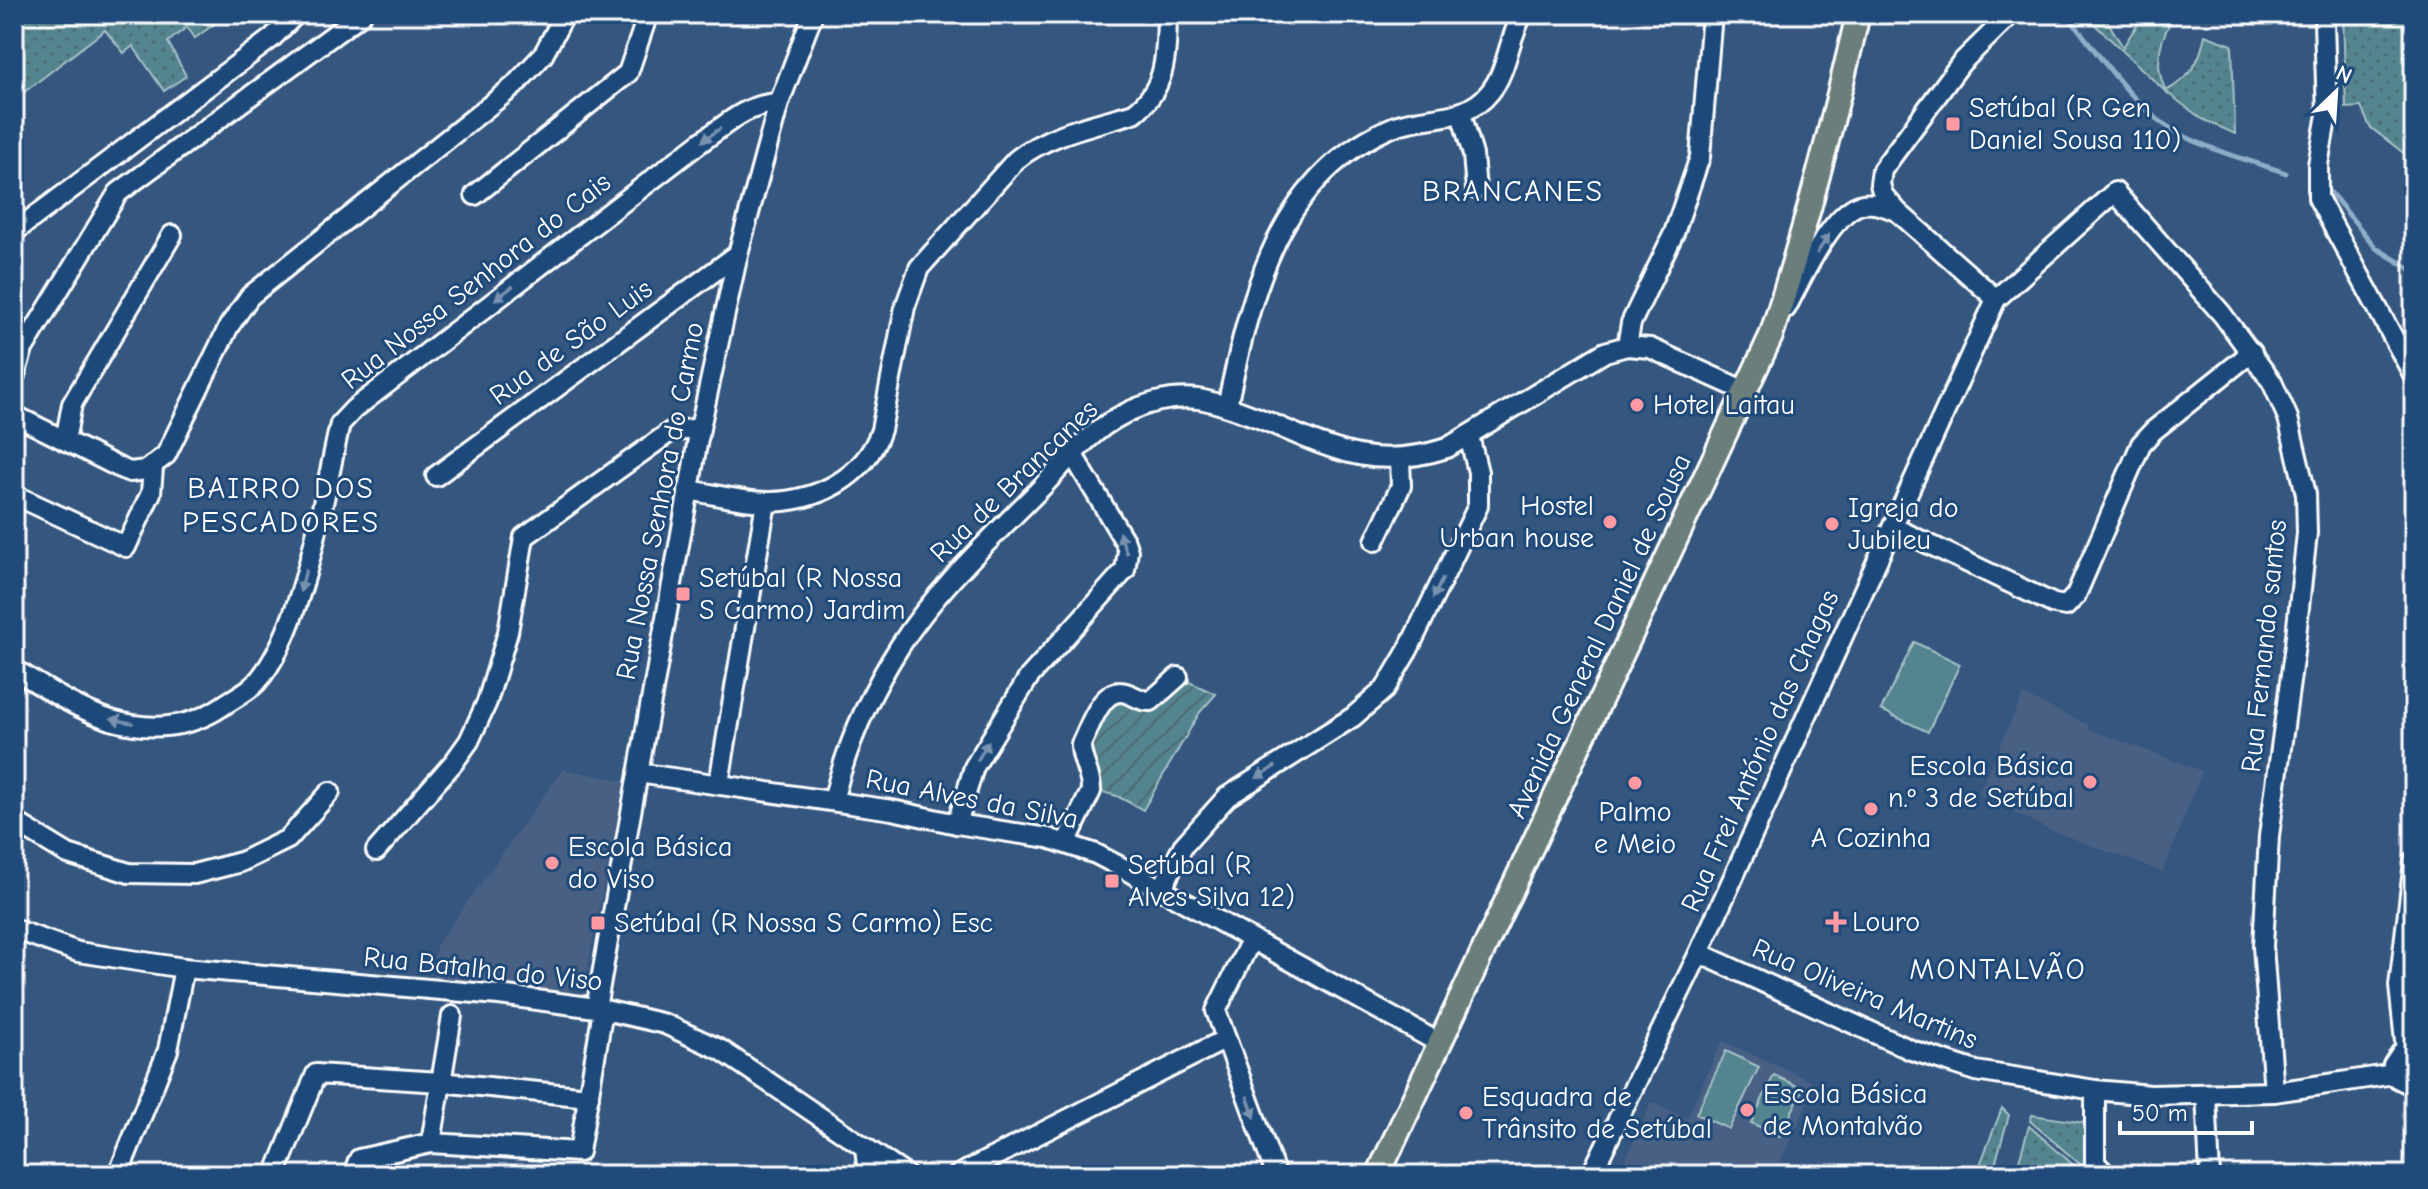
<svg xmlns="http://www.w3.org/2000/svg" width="2428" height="1189" viewBox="0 0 2428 1189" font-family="'Comic Neue',sans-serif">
<defs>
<pattern id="grass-dots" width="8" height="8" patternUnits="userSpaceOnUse" patternTransform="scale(2)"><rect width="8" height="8" fill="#52848f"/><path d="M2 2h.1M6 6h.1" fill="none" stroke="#4f6b71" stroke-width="1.8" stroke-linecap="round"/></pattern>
<pattern id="garden-furrows" width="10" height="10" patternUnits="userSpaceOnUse" patternTransform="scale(2)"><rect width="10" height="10" fill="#52848f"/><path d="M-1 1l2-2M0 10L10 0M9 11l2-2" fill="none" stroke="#4f6b71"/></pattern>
</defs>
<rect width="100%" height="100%" fill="#35567f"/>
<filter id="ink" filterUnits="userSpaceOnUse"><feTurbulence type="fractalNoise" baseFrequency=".0125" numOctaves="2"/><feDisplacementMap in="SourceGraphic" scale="16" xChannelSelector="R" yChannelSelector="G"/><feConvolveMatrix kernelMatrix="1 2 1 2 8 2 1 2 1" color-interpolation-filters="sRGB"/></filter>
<g filter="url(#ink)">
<g fill="#496185">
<polygon points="2023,695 2089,725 2088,729 2202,771 2163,872 2050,830 1978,794"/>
<polygon points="563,769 624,781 585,981 566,993 433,977 436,946"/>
<polygon points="1722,1041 1816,1083 1780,1162 1806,1175 1618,1175 1652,1102 1687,1118"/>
</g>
<g fill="url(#grass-dots)" stroke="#a8c2c7" stroke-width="2">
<polygon points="14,14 228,14 195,38 187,27 168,42 186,76 164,91 133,46 124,53 105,30 14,100"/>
<path d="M2078 14H2103L2123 47 2144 14 2171 21C2158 44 2154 67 2166 91 2190 78 2200 62 2205 35L2232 45 2235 134 2202 119 2165 91 2089 19 2081 21Z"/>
<polygon points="2343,14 2414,14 2414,161 2370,127 2361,107 2346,108"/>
<polygon points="2002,1108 2009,1115 1992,1175 1976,1175"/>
<polygon points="2032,1115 2086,1123 2088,1171 2030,1121"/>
<polygon points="2029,1126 2085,1175 2030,1175 2016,1171"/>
</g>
<polygon fill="url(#garden-furrows)" stroke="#a8c2c7" stroke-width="2" points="1178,677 1216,694 1200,712 1143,810 1117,796 1099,791 1081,744 1107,697 1141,701"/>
<g fill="#52848f" stroke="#a8c2c7" stroke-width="2">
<polygon points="1914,642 1960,664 1928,732 1881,710"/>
<polygon points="1726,1051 1759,1067 1729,1129 1696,1114"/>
<polygon points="1774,1075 1803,1089 1780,1136 1751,1123"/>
</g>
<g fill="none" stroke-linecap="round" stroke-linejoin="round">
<g stroke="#90adc8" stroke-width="5">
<path d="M2070 14 2072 21C2099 55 2126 95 2161 122 2192 146 2249 160 2286 173"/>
<polyline points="2331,193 2376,248 2414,271"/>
</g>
<g stroke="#fff" stroke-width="24">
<g id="minor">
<polyline points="2327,14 2324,23 2327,114 2318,165 2318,198 2414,376"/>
<polyline points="1461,113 1473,155 1476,189"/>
<polyline points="475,195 628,73 648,14"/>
<polyline points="14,232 272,38 296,14"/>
<polyline points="1996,299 1898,212 1883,195 1880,184 1882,170 1961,63 2011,14"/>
<path d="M1786 308C1800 282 1830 215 1859 205 1870 201 1885 206 1896 211"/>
<polyline points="1627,346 1631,323 1674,233 1700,157 1712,14"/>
<polyline points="14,378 23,349 118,193 362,14"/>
<path d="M1227 406C1251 295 1277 174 1395 126 1427 114 1466 123 1490 92 1508 70 1508 38 1523 14"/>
<polyline points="14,415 122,469 130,472 146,470 166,455 229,326 250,296 514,86 543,55 565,14"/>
<polyline points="65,441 72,404 172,235"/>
<polyline points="436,476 738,254"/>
<path d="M688 490C714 494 742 502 769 502 817 501 865 478 881 430L905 307 919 268 1016 160C1049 133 1094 125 1134 113 1168 88 1166 52 1167 14"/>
<polyline points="19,497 126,547 151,493 153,468"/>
<polyline points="1893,527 2054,604 2066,606 2076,595 2141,444 2153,431 2252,352"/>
<polyline points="1375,541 1401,486 1400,459"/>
<path d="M14 669C45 688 76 709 111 720 149 731 188 729 221 707 232 699 247 692 256 683 303 632 324 494 340 424L354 409 701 142C727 124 746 104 779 103"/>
<polyline points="638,773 892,810 957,824 1048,838 1096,854 1119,866 1441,1044"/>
<polyline points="719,783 766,502"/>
<path d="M833 801C846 747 870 693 900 646 938 587 992 538 1041 488 1065 463 1090 431 1122 415 1144 403 1172 396 1198 399 1218 402 1237 410 1256 417 1327 446 1368 473 1447 448L1605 352 1627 346 1650 348 1747 392"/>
<polyline points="14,821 68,854 129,873 194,874 241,862 288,839 330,792"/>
<polyline points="957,824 974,767 1029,677 1125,570 1128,551 1125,542 1073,455"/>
<path d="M1066 843 1091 791C1092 774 1080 760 1081 744 1090 727 1102 685 1126 693 1136 696 1141 702 1151 701L1178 677"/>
<polyline points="376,851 454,762 469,741 487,702 508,632 524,537 670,432 700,428"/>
<polyline points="1161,891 1183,846 1227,797 1353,717 1385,689 1408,650 1478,506 1478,472 1469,436"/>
<polyline points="14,929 78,952 184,968 499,995 596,1008 665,1024 721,1050 906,1175"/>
<polyline points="1251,940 1216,1011 1276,1175"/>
<polyline points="1699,953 1911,1050 1976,1071 2095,1090 2151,1095 2274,1092 2394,1074"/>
<polyline points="596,1008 700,428 738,254 779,103 813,14"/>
<polyline points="2406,1051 2399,986 2414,861"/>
<polyline points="2414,1052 2401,1053 2393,1065 2397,1078 2407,1083 2414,1082"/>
<polyline points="2095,1090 2095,1163 2107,1175"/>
<polyline points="2206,1094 2210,1175"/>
<polyline points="431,1143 452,1016"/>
<polyline points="865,1148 868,1175"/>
<polyline points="118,1175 168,1050 184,968"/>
<polyline points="275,1175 316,1074 440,1082 589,1097"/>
<polyline points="352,1175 359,1159 431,1143 579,1152 603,1010"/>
<polyline points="958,1175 1226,1039"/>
<polyline points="1591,1175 1699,953 1996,299 2115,192 2222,314 2272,382 2288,418 2306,494 2307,533 2295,645 2269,836 2263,946 2274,1092"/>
</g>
</g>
<g stroke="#fff" stroke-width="28">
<path id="major" d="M1378 1175 1771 336C1805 230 1833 123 1858 14"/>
</g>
<use href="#minor" stroke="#1f4a7a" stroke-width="18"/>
<use href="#major" stroke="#6b7f7c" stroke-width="22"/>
</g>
<defs><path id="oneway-solid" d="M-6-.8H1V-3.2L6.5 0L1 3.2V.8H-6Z" transform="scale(2)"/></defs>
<g fill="#7992af">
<use href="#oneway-solid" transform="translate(711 135) rotate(144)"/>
<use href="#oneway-solid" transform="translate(1823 244) rotate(-57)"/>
<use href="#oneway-solid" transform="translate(504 293) rotate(143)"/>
<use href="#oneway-solid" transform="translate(1123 543) rotate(-111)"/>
<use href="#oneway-solid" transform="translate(303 581) rotate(104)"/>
<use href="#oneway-solid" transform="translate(1438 588) rotate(116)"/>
<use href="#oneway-solid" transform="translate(122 721) rotate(-168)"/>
<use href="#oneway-solid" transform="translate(983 751) rotate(-60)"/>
<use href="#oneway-solid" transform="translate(1266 772) rotate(148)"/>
<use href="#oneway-solid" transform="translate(1251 1107) rotate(70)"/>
</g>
</g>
<g fill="#ff9aa2" stroke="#1f4a7a" stroke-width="3">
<rect x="1945" y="116" width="16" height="16" rx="4"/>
<circle cx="1637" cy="405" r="8"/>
<circle cx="1610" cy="522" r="8"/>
<circle cx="1832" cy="524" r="8"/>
<rect x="675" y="586" width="16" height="16" rx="4"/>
<circle cx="2090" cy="782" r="8"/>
<circle cx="1635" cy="783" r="8"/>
<circle cx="1871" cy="809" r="8"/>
<circle cx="552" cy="863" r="8"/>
<rect x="1104" y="873" width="16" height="16" rx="4"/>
<path d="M1832 910h8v8h8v8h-8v8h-8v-8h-8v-8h8z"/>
<rect x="590" y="915" width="16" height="16" rx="4"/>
<circle cx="1747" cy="1110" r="8"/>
<circle cx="1466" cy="1113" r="8"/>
</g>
<g text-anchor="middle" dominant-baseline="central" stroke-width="6" stroke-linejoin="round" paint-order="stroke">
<g font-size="28" fill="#fff" stroke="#1f4a7a" text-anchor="start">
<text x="1969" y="108">Setúbal (R Gen<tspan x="1969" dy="32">Daniel Sousa 110)</tspan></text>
<text x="1653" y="405">Hotel Laitau</text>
<text x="1594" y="506" text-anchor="end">Hostel<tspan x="1594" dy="32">Urban house</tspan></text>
<text x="1848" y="508">Igreja do<tspan x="1848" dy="32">Jubileu</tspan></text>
<text x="699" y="578">Setúbal (R Nossa<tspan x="699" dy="32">S Carmo) Jardim</tspan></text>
<text x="2074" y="766" text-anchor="end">Escola Básica<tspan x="2074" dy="32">n.º 3 de Setúbal</tspan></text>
<text x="1635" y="812" text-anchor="middle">Palmo<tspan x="1635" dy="32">e Meio</tspan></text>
<text x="1871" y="838" text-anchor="middle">A Cozinha</text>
<text x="568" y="847">Escola Básica<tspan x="568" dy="32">do Viso</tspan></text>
<text x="1128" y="865">Setúbal (R<tspan x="1128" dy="32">Alves Silva 12)</tspan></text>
<text x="1852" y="922">Louro</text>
<text x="614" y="923">Setúbal (R Nossa S Carmo) Esc</text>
<text x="1763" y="1094">Escola Básica<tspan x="1763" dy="32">de Montalvão</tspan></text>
<text x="1482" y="1097">Esquadra de<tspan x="1482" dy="32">Trânsito de Setúbal</tspan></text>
</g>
<g font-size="28" fill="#fff" stroke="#1f4a7a">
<text transform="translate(476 281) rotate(-38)">Rua Nossa Senhora do Cais</text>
<text transform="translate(571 342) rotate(-36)">Rua de São Luis</text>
<text transform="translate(1014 481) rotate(-44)">Rua de Brancanes</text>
<text transform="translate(660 501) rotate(-79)">Rua Nossa Senhora do Carmo</text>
<text transform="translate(1599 636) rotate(-65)">Avenida General Daniel de Sousa</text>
<text transform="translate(2264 646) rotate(-84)">Rua Fernando santos</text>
<text transform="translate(1760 751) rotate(-66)">Rua Frei António das Chagas</text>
<text transform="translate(972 799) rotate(11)">Rua Alves da Silva</text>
<text transform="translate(483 969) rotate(6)">Rua Batalha do Viso</text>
<text transform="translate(1865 994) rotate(23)">Rua Oliveira Martins</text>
</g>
<g font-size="30" letter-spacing="2" fill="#fff" stroke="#1f4a7a">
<text x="1513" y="191">BRANCANES</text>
<text x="281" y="488">BAIRRO DOS<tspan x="281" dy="34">PESCADORES</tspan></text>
<text x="1998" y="969">MONTALVÃO</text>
</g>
</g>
<rect width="2428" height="1189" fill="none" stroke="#1f4a7a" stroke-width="48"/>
<rect x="24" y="24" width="2380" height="1141" fill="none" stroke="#fff" stroke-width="3" filter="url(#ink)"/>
<g transform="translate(2336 92) rotate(25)" stroke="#1f4a7a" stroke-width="6" paint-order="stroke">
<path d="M0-6L14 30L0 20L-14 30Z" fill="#ffffff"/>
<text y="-12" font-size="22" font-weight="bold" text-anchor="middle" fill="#ffffff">N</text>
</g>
<path d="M2120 1121v12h132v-12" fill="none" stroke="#ffffff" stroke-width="4"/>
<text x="2132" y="1121" font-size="24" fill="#ffffff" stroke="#1f4a7a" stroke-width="6" paint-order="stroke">50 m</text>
</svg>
